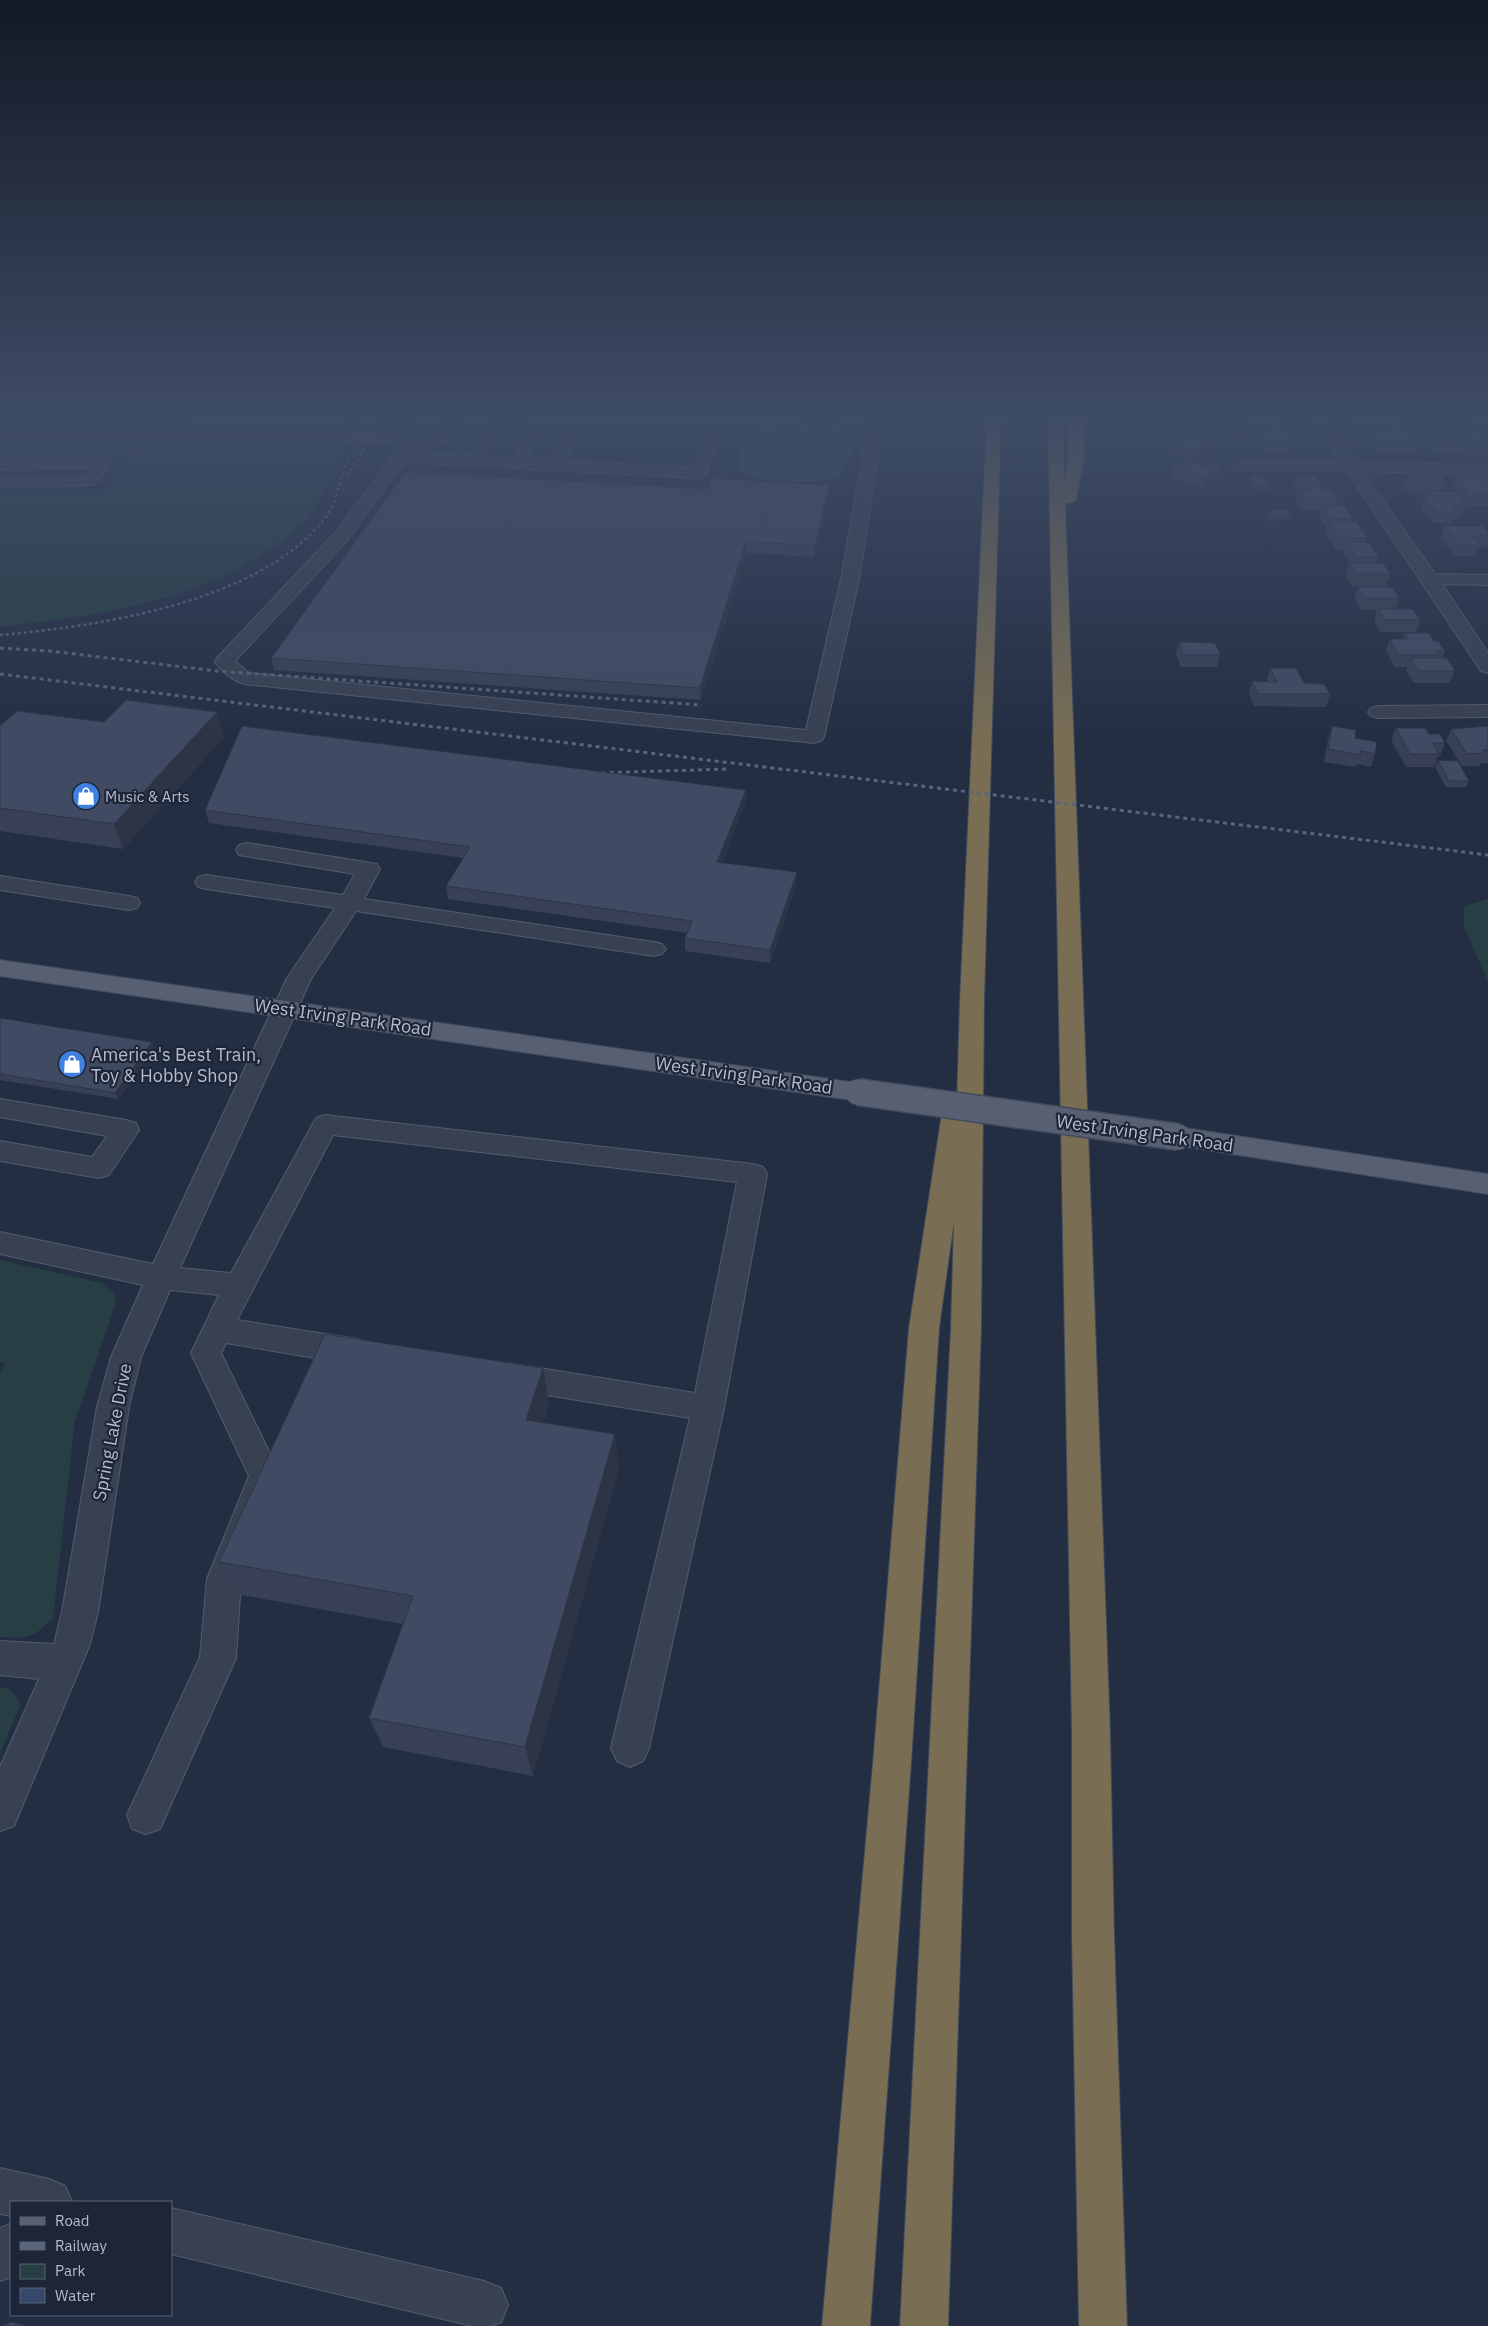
<svg xmlns="http://www.w3.org/2000/svg" width="1488" height="2326" viewBox="0 0 1488 2326" font-family="'IBM Plex Sans',sans-serif">
<rect width="100%" height="100%" fill="#232e43"/>
<g fill="#263e44">
<path d="M0 443H138L130 456H144L154 443 347 444C335 469 324 498 306 520 295 533 278 544 264 553 186 604 91 616 0 627V494H103L129 457 0 456Z"/>
<polygon points="1488,899 1488,982 1464,927 1464,906"/>
<path d="M0 1260 102 1283 115 1294V1306L75 1421 53 1618C32 1639 29 1638 0 1637V1374L5 1362H0Z"/>
<path d="M0 1687C11 1687 17 1696 20 1706L0 1754Z"/>
</g>
<path fill="#36486b" d="M759 439 838 440 849 443 852 456 843 467 841 476C825 484 774 483 756 478 750 477 744 473 738 471L743 446Z"/>
<g fill="none" stroke-linecap="round" stroke-linejoin="round">
<g stroke="#535c6d" stroke-width="2">
<g id="minor">
<path d="M535 416H645L825 426 856 423 861 424 878 441 880 444 859 579 824 737 821 741 814 743 244 684C233 681 221 671 215 662L217 658 334 534 400 447 468 424 483 423 497 426 499 429 485 457 514 458ZM548 418 554 420 711 428 693 468 565 461 580 436 610 435 612 432 610 429 605 428H570L550 460 528 459ZM725 429 825 434 852 432 865 445 841 579 806 730 249 673 235 661 346 542 404 462 698 478 703 476 706 473ZM483 431 470 456 411 453 470 432Z"/>
<polygon points="1309,416 1324,416 1356,462 1488,465 1488,475 1362,471 1435,574 1488,575 1488,585 1442,584 1488,653 1488,673 1481,671 1347,471 1236,470 1233,467 1236,464 1241,462 1340,462"/>
<polygon points="428,422 433,423 435,426 433,429 392,440 378,441 0,440 0,432 378,433 391,432"/>
<polygon points="103,458 111,463 94,485 0,487 0,477 85,477 92,468 0,469 0,459"/>
<polygon points="1488,705 1488,717 1378,718 1371,716 1368,712 1371,708 1378,706"/>
<polygon points="247,843 377,864 380,869 364,899 654,942 662,944 666,949 662,954 654,956 356,911 311,979 180,1268 231,1273 316,1118 325,1115 753,1164 763,1167 767,1174 724,1408 649,1748 643,1761 630,1767 617,1761 611,1748 690,1418 508,1389 497,1385 492,1376 497,1367 508,1363 695,1393 737,1182 333,1135 237,1320 357,1339 368,1343 372,1352 368,1361 357,1365 226,1343 221,1353 281,1476 241,1579 236,1658 160,1829 146,1834 132,1829 127,1815 200,1657 207,1579 249,1476 191,1353 219,1295 170,1290 141,1357 129,1407 98,1612 90,1644 14,1826 0,1831 0,1767 39,1679 0,1675 0,1641 54,1644 62,1612 97,1407 111,1357 143,1285 0,1254 0,1232 153,1264 287,978 335,908 206,889 198,887 195,882 198,877 206,875 343,895 355,874 239,855 236,850 239,845"/>
<polygon points="0,876 129,896 137,898 140,903 137,908 129,910 0,890"/>
<polygon points="0,1099 126,1120 136,1123 139,1130 109,1175 99,1178 0,1161 0,1141 92,1157 107,1136 0,1117"/>
<polygon points="0,2168 49,2179 65,2186 72,2202 11,2202 11,2216 0,2214"/>
<polygon points="171,2208 484,2281 501,2288 508,2305 501,2322 491,2326 472,2326 171,2254"/>
<polygon points="11,2224 11,2277 0,2281 0,2228"/>
</g>
</g>
<g stroke="#424a5c" stroke-width="2">
<g id="major">
<polygon points="0,960 858,1083 867,1086 871,1092 867,1098 858,1101 0,976"/>
<polygon points="1178,1127 1488,1174 1488,1194 1168,1144 1164,1137 1168,1130"/>
</g>
</g>
<g stroke="#40495a" stroke-width="2">
<g id="highway">
<polygon points="987,416 1001,416 984,1000 981,1328 948,2326 900,2326 951,1328 954,1221 939,1328 911,1763 870,2326 822,2326 873,1763 909,1328 942,1113 946,1106 957,1104 960,1000"/>
<polygon points="1048,416 1062,416 1064,479 1068,461 1070,416 1084,416 1084,461 1076,499 1074,502 1065,503 1110,1732 1114,1935 1127,2326 1079,2326 1072,1935 1072,1732"/>
</g>
</g>
<use href="#minor" fill="#384152" fill-rule="evenodd"/>
<use href="#major" fill="#566072" fill-rule="evenodd"/>
<use href="#highway" fill="#796e54" fill-rule="evenodd"/>
<g stroke="#5a647a" stroke-width="2.5" stroke-dasharray="3 3" stroke-linecap="butt">
<polyline points="347,476 359,458 378,416"/>
<path d="M0 635C101 626 261 602 326 517 337 503 338 483 345 467 352 450 362 433 369 416"/>
</g>
<g stroke="#5a647a" stroke-width="3" stroke-dasharray="4 4" stroke-linecap="butt">
<polyline points="0,648 50,651 217,671 702,705"/>
<polyline points="0,674 1488,855"/>
<polyline points="594,773 729,769"/>
</g>
<g stroke="#424a5c" stroke-width="29" stroke-linecap="butt">
<polyline id="major-bridge" points="858,1092 1178,1137"/>
</g>
<use href="#major-bridge" stroke="#566072" stroke-width="26"/>
</g>
<g fill="#374055">
<polygon points="193,416 345,416 342,422 195,422"/>
<polygon points="1243,416 1282,416 1281,422 1286,430 1286,432 1292,440 1289,451 1265,452 1262,448 1253,448 1250,443 1250,440 1240,440 1236,434 1237,429 1254,432 1261,432 1258,427 1260,422 1246,421"/>
<polygon points="1351,416 1396,416 1401,423 1399,428 1406,434 1422,441 1418,451 1374,451 1369,443 1372,432 1381,432 1377,427 1360,427 1356,421 1357,418 1352,418"/>
<polygon points="1471,416 1488,416 1488,455 1433,452 1429,444 1433,433 1466,435 1467,433 1476,434 1469,422"/>
<polygon points="1174,444 1212,451 1193,461 1171,454"/>
<polygon points="145,445 147,450 143,456 130,456 129,450"/>
<polygon points="1173,466 1220,479 1202,488 1171,477"/>
<polygon points="1412,472 1446,483 1443,491 1456,492 1453,487 1457,476 1488,476 1488,506 1465,506 1461,517 1455,517 1452,523 1433,523 1421,507 1425,496 1426,496 1427,494 1408,493 1403,487 1407,476 1411,476"/>
<polygon points="1294,476 1323,486 1322,490 1338,499 1336,505 1353,519 1352,522 1367,538 1366,542 1378,557 1376,563 1390,574 1386,586 1352,586 1346,575 1349,563 1343,554 1344,550 1336,550 1325,533 1327,528 1319,517 1321,510 1301,510 1296,503 1298,499 1294,495 1296,488 1292,482"/>
<polygon points="1250,477 1270,485 1268,490 1254,490 1249,482"/>
<polygon points="829,485 829,496 814,557 746,553 701,700 274,670 271,658 707,489"/>
<polygon points="1269,510 1290,515 1288,520 1270,521 1267,516"/>
<polygon points="1445,526 1488,533 1488,542 1486,547 1478,547 1474,556 1454,556 1441,538"/>
<polygon points="1358,587 1399,598 1396,609 1420,620 1416,632 1381,632 1374,621 1377,610 1361,610 1354,599"/>
<polygon points="1405,633 1434,641 1445,651 1442,658 1455,671 1450,683 1414,683 1406,670 1407,667 1395,667 1386,651 1390,639 1403,639"/>
<polygon points="1179,642 1220,655 1217,667 1181,667 1176,654"/>
<polygon points="1270,668 1304,683 1330,694 1326,707 1254,706 1249,694 1252,681 1268,682 1267,680"/>
<polygon points="217,712 224,737 123,849 0,831 0,726 104,722"/>
<polygon points="1332,726 1355,738 1375,754 1371,767 1357,764 1356,767 1324,762 1328,739"/>
<polygon points="1488,726 1488,763 1481,763 1480,766 1462,766 1446,741 1451,729"/>
<polygon points="1396,728 1429,734 1445,743 1440,756 1438,756 1434,767 1406,767 1391,740"/>
<polygon points="1438,760 1469,781 1466,787 1446,787 1435,767"/>
<polygon points="746,790 746,802 722,863 796,885 770,963 685,951 685,938 687,933 448,899 446,886 463,858 209,823 205,810"/>
<polygon points="0,1018 155,1048 118,1099 0,1080"/>
<polygon points="549,1404 543,1422 619,1468 533,1776 383,1747 369,1718 403,1624 236,1594 219,1562"/>
</g>
<g fill="#2d3445">
<polygon points="341,416 345,416 342,422"/>
<polygon points="1215,440 1212,451 1193,461 1195,450"/>
<polygon points="145,445 147,450 143,456 141,450"/>
<polygon points="1222,468 1220,479 1202,488 1204,477"/>
<polygon points="829,485 829,496 814,557 815,546"/>
<polygon points="746,541 746,553 701,700 700,688"/>
<polygon points="217,712 224,737 123,849 114,824"/>
<polygon points="746,790 746,802 718,875 717,862"/>
<polygon points="797,872 796,885 770,963 770,950"/>
<polygon points="152,1042 155,1048 118,1099 115,1093"/>
<polygon points="543,1368 549,1404 533,1454 526,1420"/>
<polygon points="615,1434 619,1468 533,1776 525,1747"/>
</g>
<g fill="#404b63" stroke="#2d3445">
<polygon points="1363,416 1396,416 1401,423 1386,423 1381,417"/>
<polygon points="1476,416 1488,416 1488,426 1481,426"/>
<polygon points="1260,422 1281,422 1286,430 1265,430"/>
<polygon points="1251,428 1254,432 1252,432 1252,434 1241,435 1237,429"/>
<polygon points="1384,428 1403,428 1406,434 1417,434 1422,441 1377,440 1372,432 1386,432"/>
<polygon points="1252,432 1285,432 1292,440 1267,441 1265,437 1256,437"/>
<polygon points="1193,433 1215,440 1195,450 1174,444"/>
<polygon points="1433,433 1468,435 1467,433 1487,434 1488,437 1488,444 1437,441"/>
<polygon points="133,445 145,445 141,450 129,450"/>
<polygon points="1185,460 1204,466 1209,463 1222,468 1204,477 1173,466"/>
<polygon points="406,472 707,489 712,478 829,485 815,546 746,541 700,688 271,658"/>
<polygon points="1412,472 1438,472 1446,483 1411,482 1407,476 1415,476"/>
<polygon points="1264,476 1270,485 1255,485 1250,477"/>
<polygon points="1294,476 1316,476 1323,486 1320,486 1319,484 1299,484"/>
<polygon points="1457,476 1488,476 1488,487 1487,487 1488,489 1488,495 1469,495"/>
<polygon points="1297,484 1319,484 1322,490 1332,490 1338,499 1304,499 1300,492 1310,492 1308,488 1300,488"/>
<polygon points="1428,491 1455,491 1460,498 1459,498 1458,496 1431,496"/>
<polygon points="1425,496 1458,496 1465,506 1452,506 1456,512 1437,512"/>
<polygon points="1323,505 1344,505 1353,519 1331,519"/>
<polygon points="1269,510 1287,510 1290,515 1272,515"/>
<polygon points="1329,522 1356,522 1367,538 1339,538"/>
<polygon points="1445,526 1483,526 1488,533 1488,536 1472,536 1479,545 1459,545"/>
<polygon points="1347,542 1369,542 1378,557 1356,557"/>
<polygon points="1349,563 1383,563 1390,574 1356,574"/>
<polygon points="1358,587 1392,587 1399,598 1365,598"/>
<polygon points="1378,609 1413,609 1420,620 1385,620"/>
<polygon points="1405,633 1429,633 1434,641 1438,641 1445,651 1436,651 1439,655 1399,655 1390,639 1409,639"/>
<polygon points="1179,642 1215,643 1220,655 1183,655"/>
<polygon points="1410,658 1447,658 1455,671 1418,671"/>
<polygon points="1270,668 1296,668 1304,683 1324,684 1330,694 1258,694 1252,681 1277,682"/>
<polygon points="126,700 217,712 114,824 0,808 0,726 17,711 104,722"/>
<polygon points="242,726 746,790 717,862 797,872 770,950 685,938 692,921 446,886 470,847 205,810"/>
<polygon points="1332,726 1356,730 1355,738 1377,742 1375,754 1361,751 1360,755 1328,749"/>
<polygon points="1488,726 1488,750 1483,750 1485,753 1467,754 1451,729"/>
<polygon points="1396,728 1425,728 1429,734 1440,734 1445,743 1433,743 1439,754 1410,754"/>
<polygon points="1438,760 1458,761 1469,781 1449,781"/>
<polygon points="0,1018 152,1042 115,1093 0,1074"/>
<polygon points="325,1334 543,1368 526,1420 615,1434 525,1747 369,1718 413,1596 219,1562"/>
<polygon points="11,2322 27,2326 4,2326"/>
</g>
<linearGradient id="sky" x2="0" y2="1"><stop stop-color="#131925"/><stop offset="0.56" stop-color="#3f4c66"/><stop offset="1" stop-color="#3f4c66" stop-opacity="0"/></linearGradient>
<rect width="1488" height="742" fill="url(#sky)"/>
<defs>
<g id="shop-disc" transform="scale(1.4375)"><circle r="9.5" fill="#3f7fe0" stroke="#1d2638"/><path d="M-5-2.5h2.3a2.7 3.5 0 0 1 5.4 0H5L5.5 6h-11ZM-1.5-2.5h3a1.5 2.3 0 0 0-3 0Z" fill="#fff"/></g>
</defs>
<g fill-rule="evenodd">
<use href="#shop-disc" x="86" y="796"/>
<use href="#shop-disc" x="72" y="1064"/>
</g>
<g text-anchor="middle" dominant-baseline="central" stroke-width="4.5" stroke-linejoin="round" paint-order="stroke">
<g font-size="15" fill="#b5bccc" stroke="#1d2638" text-anchor="start">
<text x="105" y="796">Music &amp; Arts</text>
</g>
<g font-size="18" fill="#b5bccc" stroke="#1d2638">
<text transform="translate(343 1017) rotate(8)">West Irving Park Road</text>
<text transform="translate(744 1075) rotate(8)">West Irving Park Road</text>
<text transform="translate(1145 1133) rotate(8)">West Irving Park Road</text>
<text transform="translate(112 1432) rotate(-79)">Spring Lake Drive</text>
</g>
<g font-size="18" fill="#b5bccc" stroke="#1d2638" text-anchor="start">
<text x="91" y="1054">America's Best Train,<tspan x="91" dy="21">Toy &amp; Hobby Shop</tspan></text>
</g>
</g>
<rect x="10" y="2201" width="162" height="115" fill="#1d2638" stroke="#5a6273"/>
<rect x="20" y="2217" width="25" height="8" fill="#566072" stroke="#5a6273"/>
<text x="55" y="2226" font-size="15" fill="#b5bccc">Road</text>
<rect x="20" y="2242" width="25" height="8" fill="#5a647a" stroke="#5a6273"/>
<text x="55" y="2251" font-size="15" fill="#b5bccc">Railway</text>
<rect x="20" y="2264" width="25" height="15" fill="#263e44" stroke="#5a6273"/>
<text x="55" y="2276" font-size="15" fill="#b5bccc">Park</text>
<rect x="20" y="2288" width="25" height="15" fill="#36486b" stroke="#5a6273"/>
<text x="55" y="2301" font-size="15" fill="#b5bccc">Water</text>
</svg>
